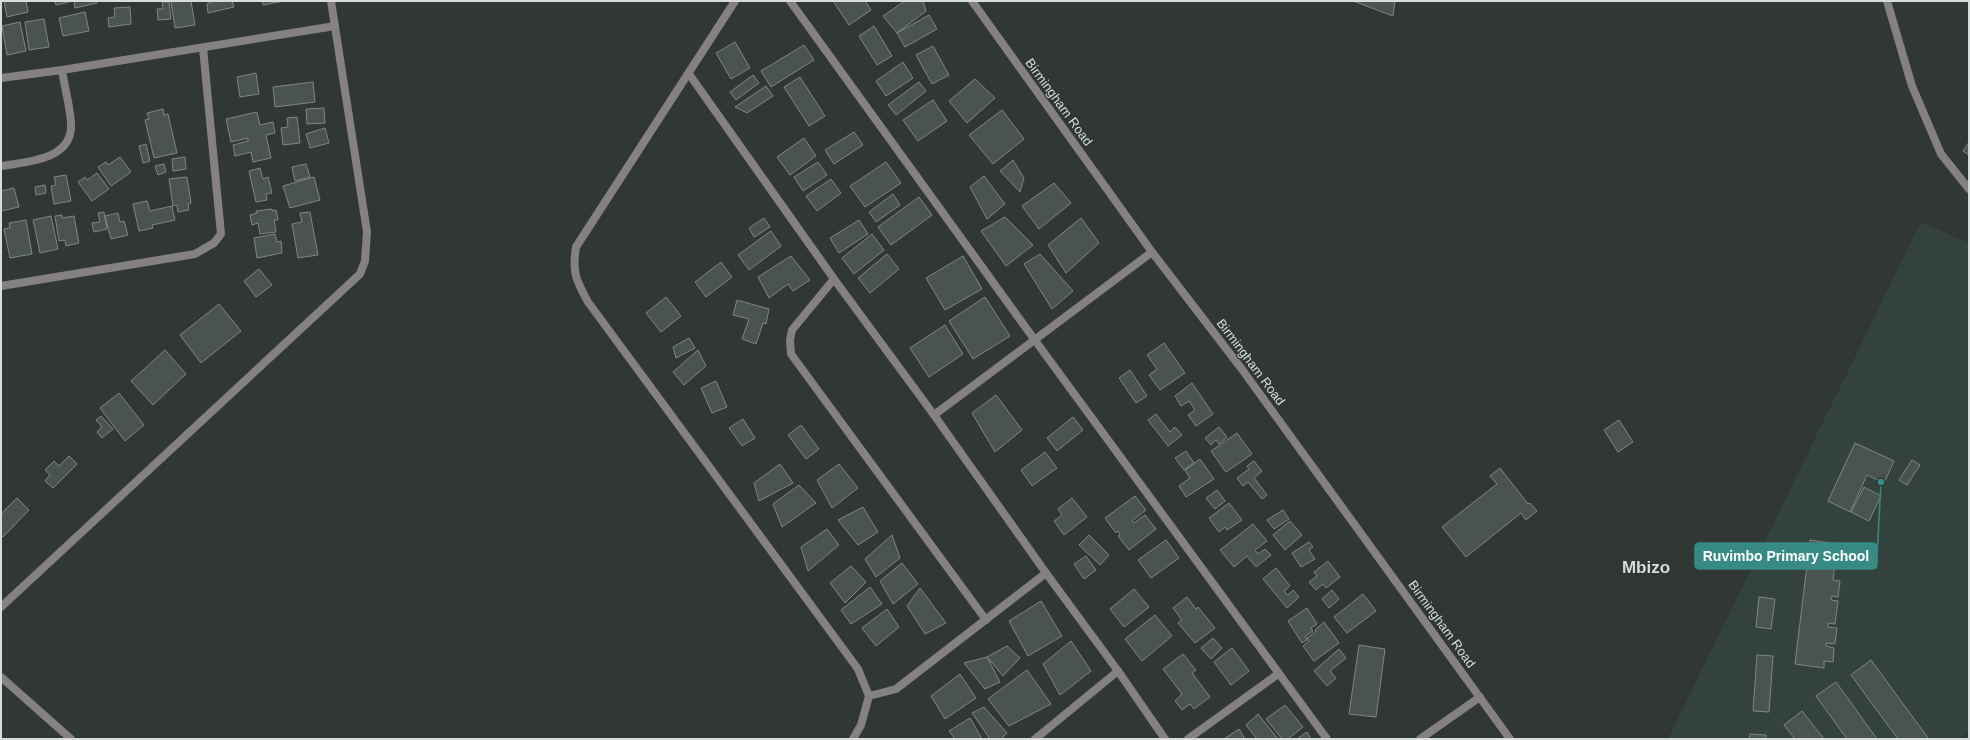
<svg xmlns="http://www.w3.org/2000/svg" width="1970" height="740" viewBox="0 0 1970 740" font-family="Helvetica,sans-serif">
<rect width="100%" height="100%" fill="#303735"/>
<polygon fill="#34423e" points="1921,222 1969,243 1969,732 1960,739 1668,739"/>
<g fill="#4b5350" stroke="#7f8785">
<polygon points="4,1 26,1 28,12 7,17"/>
<polygon points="55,1 73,1 56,5"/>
<polygon points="74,1 96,1 97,3 75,8"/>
<polygon points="171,1 191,1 195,25 175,28"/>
<polygon points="214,1 232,1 234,7 208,13 207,4"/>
<polygon points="262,1 284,1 263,5"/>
<polygon points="833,1 865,1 871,10 849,25"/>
<polygon points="905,1 923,1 926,11 897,33 883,16"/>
<polygon points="1353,1 1395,1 1393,16"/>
<polygon points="162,2 169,2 171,19 158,20 157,9 163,9"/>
<polygon points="130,7 131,24 109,27 108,18 115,17 114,8"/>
<polygon points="85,12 89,31 63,36 59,18"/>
<polygon points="929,15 937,29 905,47 897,33"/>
<polygon points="44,19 49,47 29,50 25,22"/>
<polygon points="20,22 26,51 7,55 2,26"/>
<polygon points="874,26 892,56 877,65 859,36"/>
<polygon points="735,42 750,68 731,79 716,53"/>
<polygon points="804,45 814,60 771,87 761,71"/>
<polygon points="933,46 949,75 932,84 916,55"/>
<polygon points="903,62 913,78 886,96 876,81"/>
<polygon points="256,73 259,94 240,97 237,77"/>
<polygon points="753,75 759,83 736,100 730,92"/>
<polygon points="800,77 825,116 809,126 784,87"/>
<polygon points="975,79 995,98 967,123 949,101"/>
<polygon points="313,82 315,102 275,107 273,87"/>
<polygon points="919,82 926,91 896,115 888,105"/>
<polygon points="766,86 773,96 747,113 735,107"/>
<polygon points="933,100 947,121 918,141 903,120"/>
<polygon points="324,108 325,123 307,124 306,109"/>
<polygon points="163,109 164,115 168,114 177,153 154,158 145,120 149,119 147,113"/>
<polygon points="1002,110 1024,139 993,164 969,135"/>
<polygon points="257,112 260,125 273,122 275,133 266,135 271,158 253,162 251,152 235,156 233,145 248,141 248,138 231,142 226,119"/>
<polygon points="297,117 300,143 283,145 281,128 288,127 287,118"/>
<polygon points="325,128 329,143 310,148 306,134"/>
<polygon points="854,132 863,145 834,164 825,150"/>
<polygon points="804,138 816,156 790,175 777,157"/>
<polygon points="1969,142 1969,155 1963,151"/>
<polygon points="146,144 150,161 143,163 139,146"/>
<polygon points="120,157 131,172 111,186 98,167 106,162 108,165"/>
<polygon points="185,157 186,169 173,171 172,159"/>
<polygon points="1013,160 1024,178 1020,192 1000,171"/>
<polygon points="818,162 827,175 803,191 794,177"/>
<polygon points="886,162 901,183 865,207 850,186"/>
<polygon points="164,164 166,172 158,175 155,166"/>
<polygon points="306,164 310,177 295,181 292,167"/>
<polygon points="260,168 263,179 268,177 272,193 266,194 267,200 256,202 249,171"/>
<polygon points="97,173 109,189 92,201 78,182 85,177 87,180"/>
<polygon points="66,175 71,201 54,204 51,186 56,185 54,177"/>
<polygon points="984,176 1005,204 987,219 970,187"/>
<polygon points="187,177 191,203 188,204 189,210 178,212 177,205 173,206 169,179"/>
<polygon points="314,177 320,200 290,208 283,186"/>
<polygon points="831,179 841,193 817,211 806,196"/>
<polygon points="1054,183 1071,203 1039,229 1022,206"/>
<polygon points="45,185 46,193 36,195 35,187"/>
<polygon points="14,188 19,207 1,211 1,191"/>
<polygon points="893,194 900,205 876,222 869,212"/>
<polygon points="919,197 932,215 891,245 878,227"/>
<polygon points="147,201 150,211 172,206 175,220 152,225 153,228 139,231 133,204"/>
<polygon points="272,209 272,211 276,210 278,220 274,220 276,232 260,234 258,223 252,225 250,215 257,213 256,211"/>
<polygon points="104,212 107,229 94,232 92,223 100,222 98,213"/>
<polygon points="310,212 318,255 298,258 292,224 302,222 300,213"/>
<polygon points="118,213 120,222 124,221 128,235 111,239 105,216"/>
<polygon points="62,215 62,218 74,216 79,243 66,246 65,240 59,241 55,216"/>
<polygon points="51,216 58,249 40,253 33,220"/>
<polygon points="1005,217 1033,245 1006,266 981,231"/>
<polygon points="764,218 770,227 754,237 749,228"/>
<polygon points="1081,218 1099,243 1066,273 1048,245"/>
<polygon points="26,220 32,254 10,258 4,229 10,228 9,223"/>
<polygon points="859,220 868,234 839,253 830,238"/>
<polygon points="771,231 781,246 749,270 738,255"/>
<polygon points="275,234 277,242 281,241 282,253 257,258 254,238"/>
<polygon points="872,234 884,250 854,274 842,258"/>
<polygon points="887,254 899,269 870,293 858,278"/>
<polygon points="1040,254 1073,291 1052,309 1024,264"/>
<polygon points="791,256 810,280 793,291 788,284 769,298 758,277"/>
<polygon points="963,256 982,289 945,310 926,278"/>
<polygon points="721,262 732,277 706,297 695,282"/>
<polygon points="259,269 272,285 256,297 244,281"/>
<polygon points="666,297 681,316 661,332 646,313"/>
<polygon points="985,297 1010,336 973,359 949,321"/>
<polygon points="737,300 769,309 766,324 763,323 756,344 742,339 749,319 733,315"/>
<polygon points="219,304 241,331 201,363 180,335"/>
<polygon points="945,325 963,354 929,377 910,348"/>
<polygon points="689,338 695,348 676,358 673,347"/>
<polygon points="1164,343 1185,373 1160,390 1149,375 1157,369 1147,355"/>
<polygon points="165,350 186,374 153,405 131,381"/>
<polygon points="698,350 706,366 684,385 673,372"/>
<polygon points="1130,370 1147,396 1136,403 1119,378"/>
<polygon points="716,381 727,407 712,413 701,388"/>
<polygon points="1192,383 1213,414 1196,426 1188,415 1195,410 1189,401 1181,406 1175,396"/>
<polygon points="119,393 144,425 125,441 100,408"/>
<polygon points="996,395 1022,430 995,452 972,413"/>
<polygon points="1156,414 1170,432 1175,427 1182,435 1168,446 1148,420"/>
<polygon points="101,416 113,429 102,438 97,432 102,427 96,420"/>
<polygon points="1073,417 1083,430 1057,451 1047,438"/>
<polygon points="743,419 755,438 742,446 729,428"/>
<polygon points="1619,420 1633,442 1618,452 1604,430"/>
<polygon points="801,425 819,449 806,459 788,435"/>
<polygon points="1219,427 1227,437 1219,444 1216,440 1211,445 1205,438"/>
<polygon points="1237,433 1252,454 1226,472 1211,451"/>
<polygon points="1855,443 1894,461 1884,483 1867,475 1850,512 1828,501"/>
<polygon points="1186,451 1194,463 1184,470 1175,458"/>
<polygon points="1045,452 1057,468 1032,486 1021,470"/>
<polygon points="69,456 77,464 53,488 45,481 50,475 45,470 54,461 59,466"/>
<polygon points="1200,459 1214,479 1186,497 1179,486 1190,478 1185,470"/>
<polygon points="1912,460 1920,465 1907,485 1899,480"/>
<polygon points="1254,461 1262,471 1254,478 1267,495 1262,499 1248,482 1243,486 1237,478 1249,469 1247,466"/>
<polygon points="780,464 793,483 759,501 754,483"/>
<polygon points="839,464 858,488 832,508 817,480"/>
<polygon points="1500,468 1528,504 1530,503 1537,511 1526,520 1521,513 1466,557 1442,527 1497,484 1490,476"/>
<polygon points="799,485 816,503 782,527 773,504"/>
<polygon points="1864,487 1881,496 1869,521 1851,512"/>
<polygon points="1217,490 1225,501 1215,509 1206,498"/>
<polygon points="1135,496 1146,510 1132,521 1134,523 1145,515 1156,529 1129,550 1118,536 1120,534 1118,531 1116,533 1105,518"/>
<polygon points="17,498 29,510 3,537 1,535 1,514"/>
<polygon points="1072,498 1087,517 1064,535 1054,521 1062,515 1058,509"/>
<polygon points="1229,503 1242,520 1227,530 1225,527 1219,532 1209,518"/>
<polygon points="863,507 878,532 858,545 838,520"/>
<polygon points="1283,510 1289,519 1274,529 1267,520"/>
<polygon points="1290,521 1302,535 1285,550 1273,535"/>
<polygon points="1253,524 1267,541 1255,550 1258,554 1265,549 1271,555 1256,567 1247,556 1234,567 1220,550"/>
<polygon points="827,529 839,545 808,571 801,547"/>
<polygon points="892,535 900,558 876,577 865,559"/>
<polygon points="1089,535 1109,555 1100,565 1079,545"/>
<polygon points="1166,540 1179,558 1151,578 1138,560"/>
<polygon points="1810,540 1837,544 1833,580 1840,581 1838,597 1832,596 1831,600 1838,601 1835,624 1828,623 1828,627 1837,628 1835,644 1826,643 1826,646 1834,648 1833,662 1824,661 1824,668 1795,664"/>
<polygon points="1309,542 1313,547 1309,550 1315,559 1301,567 1292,553"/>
<polygon points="1086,556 1096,570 1084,579 1074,564"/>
<polygon points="1328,561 1340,577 1326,588 1323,584 1316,590 1309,582 1317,576 1314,572"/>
<polygon points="902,563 918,584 893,604 880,581"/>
<polygon points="851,566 866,582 845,603 830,583"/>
<polygon points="1276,568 1290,586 1284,591 1288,595 1293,590 1299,597 1287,608 1263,579"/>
<polygon points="870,587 882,604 851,624 841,610"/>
<polygon points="920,588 946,623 925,634 907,606"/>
<polygon points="1134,589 1149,607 1124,627 1110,609"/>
<polygon points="1332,590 1339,599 1329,608 1322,599"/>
<polygon points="1363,594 1376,611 1347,633 1334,617"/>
<polygon points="1187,597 1196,609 1198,607 1215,628 1195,643 1178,623 1182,620 1173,608"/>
<polygon points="1759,597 1775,599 1771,629 1756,627"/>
<polygon points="1041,601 1062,636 1028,656 1009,621"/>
<polygon points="1307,608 1317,624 1311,628 1313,631 1305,636 1307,640 1302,643 1288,621"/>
<polygon points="887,609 899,627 876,646 862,628"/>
<polygon points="1155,615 1172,636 1142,661 1125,639"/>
<polygon points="1324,622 1339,643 1314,661 1303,646 1309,641 1307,638 1316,631 1315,630"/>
<polygon points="1213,638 1222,648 1211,659 1201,648"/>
<polygon points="1071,641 1091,671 1060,695 1043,664"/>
<polygon points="1359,645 1385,649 1376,717 1349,714"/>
<polygon points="1007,646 1020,658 1003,676 987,657"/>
<polygon points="1232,648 1249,671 1231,685 1214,662"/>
<polygon points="1339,649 1346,658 1330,671 1336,678 1327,686 1314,671"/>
<polygon points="1183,654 1196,670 1192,673 1210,697 1194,709 1190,704 1182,710 1175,701 1182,694 1163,669"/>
<polygon points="1757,655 1773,656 1769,712 1753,711"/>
<polygon points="987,657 1000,682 985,689 964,663"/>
<polygon points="1871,660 1928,738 1927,739 1898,739 1851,675"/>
<polygon points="1027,670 1051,704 1009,726 988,699"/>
<polygon points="960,674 976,698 945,719 931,696"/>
<polygon points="1836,682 1877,739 1847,739 1816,696"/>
<polygon points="1285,705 1303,727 1288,739 1282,739 1266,719"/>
<polygon points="984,707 1007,733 1001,739 990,739 972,713"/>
<polygon points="1802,711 1824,739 1795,739 1784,725"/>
<polygon points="1258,714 1278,739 1257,739 1246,725"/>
<polygon points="970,718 982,739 955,739 949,731"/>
<polygon points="1239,729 1245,739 1224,739"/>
<polygon points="1307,732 1311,739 1297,739"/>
<polygon points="1750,734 1766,735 1766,739 1749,739"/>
</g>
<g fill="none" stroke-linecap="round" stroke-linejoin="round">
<g stroke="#858182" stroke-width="8">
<path d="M735 1 576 247C572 273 576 280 588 302L858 669 869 696 861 725 853 739"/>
<polyline points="790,1 1034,339 1327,739"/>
<polyline points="1887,1 1912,86 1941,154 1969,189"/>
<polyline points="689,74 834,279 934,415 1046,573 1118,671 1165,739"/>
<polyline points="1,78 62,70 335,26"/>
<path d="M1 166C24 162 69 161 71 128 72 114 64 85 62 70"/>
<polyline points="834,279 792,330 790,340 791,354 986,620"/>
<polyline points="1,286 195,254 214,243 221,234 203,48"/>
<polyline points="934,415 1152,252"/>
<polyline points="1,607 360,274 365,261 367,232 331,1"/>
<polyline points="1,677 71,739"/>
<polyline points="869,696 896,689 1046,573"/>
<polyline points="1035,739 1118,671"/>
<polyline points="1188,739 1278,674"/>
<polyline points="1420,739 1480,697"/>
</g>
<polyline stroke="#858182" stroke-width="8" points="972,1 1152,252 1241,368 1510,739"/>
</g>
<g text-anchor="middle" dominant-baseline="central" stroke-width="3" stroke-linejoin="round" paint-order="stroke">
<g font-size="13" fill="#d8dddb" stroke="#303735">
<text transform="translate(1059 102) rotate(54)">Birmingham Road</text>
<text transform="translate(1251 362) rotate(53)">Birmingham Road</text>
<text transform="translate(1442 624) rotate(54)">Birmingham Road</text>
</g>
<g font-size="17" font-weight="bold" fill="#d8dddb" stroke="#303735">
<text x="1646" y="567">Mbizo</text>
</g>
</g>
<path fill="none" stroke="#378b84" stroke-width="1.5" d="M1881 482L1877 556"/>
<circle fill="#378b84" stroke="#303735" stroke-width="1.5" cx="1881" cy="482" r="4"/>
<rect fill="#378b84" stroke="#378b84" stroke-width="1.5" x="1695" y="543" width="182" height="26" rx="4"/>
<g font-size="14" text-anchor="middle" font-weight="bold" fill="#fff">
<text x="1786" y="561">Ruvimbo Primary School</text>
</g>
<rect width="1970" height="740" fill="none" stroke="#d8dddb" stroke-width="4"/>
</svg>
